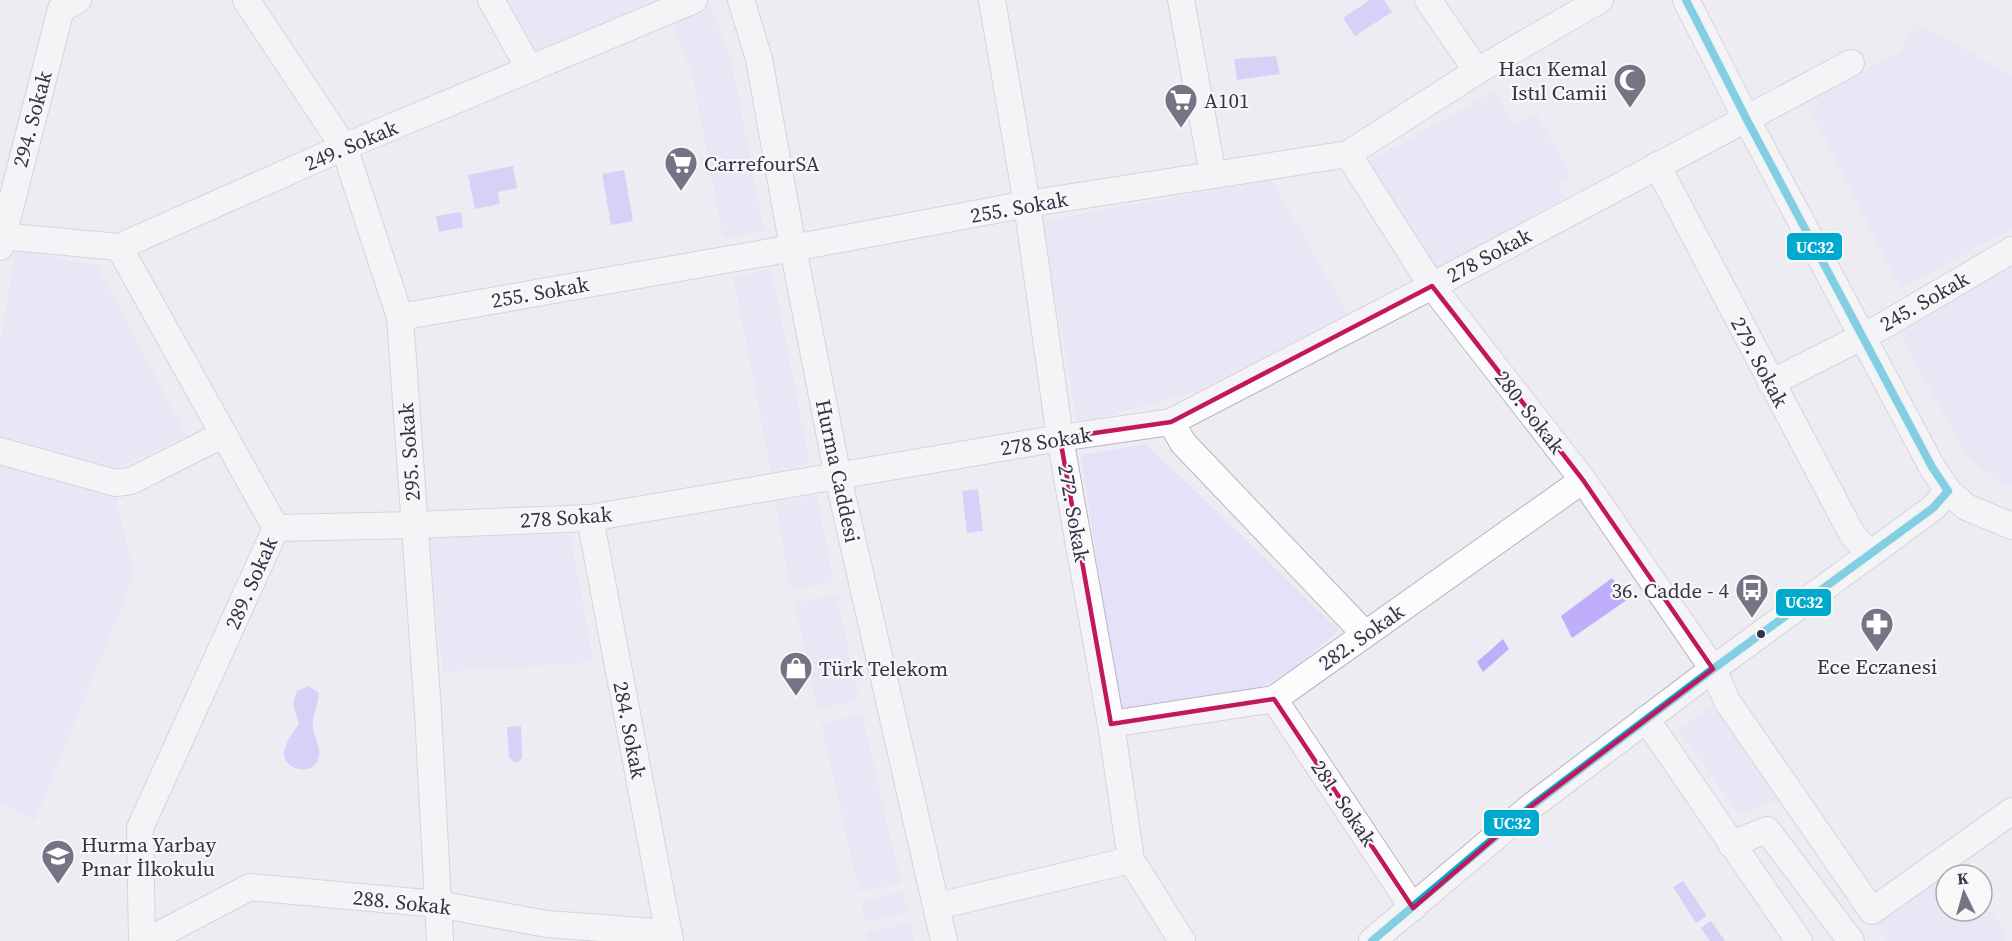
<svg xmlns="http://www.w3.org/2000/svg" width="2012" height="941" viewBox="0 0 2012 941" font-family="'Source Serif 4',serif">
<rect width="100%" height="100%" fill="#ececf2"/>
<g fill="#e4e1f8">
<polygon points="504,0 658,0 661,6 535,55"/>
<polygon points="711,6 733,67 764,231 723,238 692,74 672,24"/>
<polygon points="1916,23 2012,75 2012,229 1900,289 1805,100 1900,52"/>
<polygon points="1494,91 1514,126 1536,113 1572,177 1558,185 1565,198 1433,273 1369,162"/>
<polygon points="1271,179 1350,317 1194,392 1077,424 1042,221"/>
<polygon points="15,250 97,265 187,436 117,469 0,437 0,345"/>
<polygon points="2012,267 2012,487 2000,482 1966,456 1899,332 1900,327"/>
<polygon points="772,269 810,465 771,472 733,277"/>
<polygon points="1146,444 1339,630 1294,669 1251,693 1119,709 1081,455"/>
<polygon points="0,459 116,496 134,576 35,821 0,802"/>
<polygon points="817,495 834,582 791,590 775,503"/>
<polygon points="570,534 594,662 443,672 427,538"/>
<polygon points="837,595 859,700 817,709 795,603"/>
<polygon points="1713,706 1780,799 1739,814 1678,730"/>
<polygon points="862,714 901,883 859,892 821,723"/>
<polygon points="1948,864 1958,875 1946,875 1946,911 1982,911 1982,903 2006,931 2003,941 1887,941 1873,921"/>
<polygon points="903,892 908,912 865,922 860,901"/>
<polygon points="910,923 914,941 868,941 866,932"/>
</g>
<g fill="#beaefb">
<polygon points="1370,0 1384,0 1392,12 1355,36 1343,18"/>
<polygon points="1276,56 1280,74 1237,80 1234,59"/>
<polygon points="513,166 517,188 498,192 500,204 475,209 468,175"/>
<polygon points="624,170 633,221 611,225 602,174"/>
<polygon points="461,212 463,227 439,232 436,216"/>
<polygon points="978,489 983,531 967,533 962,491"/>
<polygon points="1612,578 1628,599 1572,638 1561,616"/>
<polygon points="1503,639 1509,649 1483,672 1477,662"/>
<path d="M309 686 319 693C318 703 313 715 313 725 312 735 321 745 319 756 315 779 278 770 285 748 287 740 294 731 299 724L293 704 297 691Z"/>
<polygon points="521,726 522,758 517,763 509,758 507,727"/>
<polygon points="1683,881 1707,916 1696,923 1673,887"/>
<polygon points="1711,921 1725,941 1710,941 1701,928"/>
</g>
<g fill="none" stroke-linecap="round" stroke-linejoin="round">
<g stroke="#b8b6c3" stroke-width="28">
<g id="minor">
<polyline points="246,0 344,147 400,317 428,712 440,941"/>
<polyline points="491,0 529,68"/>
<polyline points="741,0 759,59 793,248 838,477 944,941"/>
<polyline points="992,0 1027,204 1060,438 1111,724 1131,860 1182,941"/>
<polyline points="1181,0 1213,175"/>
<polyline points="1428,0 1477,71"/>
<polyline points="1686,0 1746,118 1932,467 1948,491 1966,507 2012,526"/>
<polyline points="1348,154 1432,286 1583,480 1713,669 1727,701 1872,911 2012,811"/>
<polyline points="1657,165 1852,534 1869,554"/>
<polyline points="0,236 119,247 344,147 694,0"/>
<polyline points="0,247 61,9 78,0"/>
<polyline points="119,247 276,528 140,828 142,941"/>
<polyline points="400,317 793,248 1027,204 1348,154 1477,71 1600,0"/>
<polyline points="1771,383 1881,327 2012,250"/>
<polyline points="1171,422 1183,443 1365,634"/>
<polyline points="0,451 116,483 131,481 224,434"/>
<polyline points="590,518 670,941"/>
<polyline points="276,528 414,525 590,518 1060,438 1171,422 1432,286 1851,63"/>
<polyline points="1274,699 1413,908"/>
<polyline points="1646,719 1799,941"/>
<polyline points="1111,724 1274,699 1583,480"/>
<polyline points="1731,844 1767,830 1851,941"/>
<polyline points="937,906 1131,860"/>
<polyline points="147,941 250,887 437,904 547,924 669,933"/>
<polyline points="1372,941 1533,805 1713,669 1933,508 1948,491"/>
</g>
</g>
<use href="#minor" stroke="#fcfcfd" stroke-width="26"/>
<g stroke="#f8f8f8" stroke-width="12">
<g id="bus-1">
<polyline points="1686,0 1746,118 1932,467 1948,491"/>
<polyline points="1372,941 1533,805 1713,669 1933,508 1948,491"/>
</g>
</g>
<use href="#bus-1" stroke="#00a9ce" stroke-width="8"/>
</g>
<path d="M0 0H2012V941H0ZM1432 286 1583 480 1713 669 1533 805 1413 908 1274 699 1111 724 1060 438 1171 422Z" fill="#ececf2" fill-opacity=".55" fill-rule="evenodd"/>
<path fill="none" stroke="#c2185b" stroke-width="4.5" stroke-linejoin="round" d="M1432 286 1583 480 1713 669 1533 805 1413 908 1274 699 1111 724 1060 438 1171 422Z"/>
<defs>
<g id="mosque-pin" transform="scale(1.725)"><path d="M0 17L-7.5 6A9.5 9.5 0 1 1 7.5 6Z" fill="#767385" stroke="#f8f8f8"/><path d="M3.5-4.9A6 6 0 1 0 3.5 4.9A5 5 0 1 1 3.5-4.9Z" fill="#fff"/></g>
<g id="supermarket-pin" transform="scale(1.725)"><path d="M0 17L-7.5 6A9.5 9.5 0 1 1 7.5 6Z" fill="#767385" stroke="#f8f8f8"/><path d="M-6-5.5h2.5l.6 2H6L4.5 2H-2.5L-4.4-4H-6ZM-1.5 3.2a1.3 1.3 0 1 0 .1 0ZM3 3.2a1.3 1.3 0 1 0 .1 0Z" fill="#fff"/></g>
<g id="bus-pin" transform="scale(1.725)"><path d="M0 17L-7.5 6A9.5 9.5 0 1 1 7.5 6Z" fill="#767385" stroke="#f8f8f8"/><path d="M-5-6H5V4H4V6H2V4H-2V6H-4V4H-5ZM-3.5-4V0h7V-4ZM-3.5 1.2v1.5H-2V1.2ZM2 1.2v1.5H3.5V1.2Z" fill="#fff"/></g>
<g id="pharmacy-pin" transform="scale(1.725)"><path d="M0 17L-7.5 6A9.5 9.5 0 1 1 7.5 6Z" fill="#767385" stroke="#f8f8f8"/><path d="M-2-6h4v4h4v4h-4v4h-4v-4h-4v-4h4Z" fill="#fff"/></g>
<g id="shop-pin" transform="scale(1.725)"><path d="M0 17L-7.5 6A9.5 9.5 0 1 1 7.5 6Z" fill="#767385" stroke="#f8f8f8"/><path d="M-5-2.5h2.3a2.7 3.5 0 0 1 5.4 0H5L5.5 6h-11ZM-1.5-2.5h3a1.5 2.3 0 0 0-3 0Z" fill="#fff"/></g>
<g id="school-pin" transform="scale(1.725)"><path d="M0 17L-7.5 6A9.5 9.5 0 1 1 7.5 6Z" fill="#767385" stroke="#f8f8f8"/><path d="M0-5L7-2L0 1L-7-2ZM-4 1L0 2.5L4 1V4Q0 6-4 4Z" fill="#fff"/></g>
</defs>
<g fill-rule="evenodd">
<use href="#mosque-pin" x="1630" y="80"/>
<use href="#supermarket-pin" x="1181" y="100"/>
<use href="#supermarket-pin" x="681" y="163"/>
<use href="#bus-pin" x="1752" y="590"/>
<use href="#pharmacy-pin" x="1877" y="624"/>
<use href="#shop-pin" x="796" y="668"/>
<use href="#school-pin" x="58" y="856"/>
</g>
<circle fill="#36324a" stroke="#f8f8f8" stroke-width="2" cx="1761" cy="634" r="5"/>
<g text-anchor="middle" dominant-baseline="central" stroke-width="4.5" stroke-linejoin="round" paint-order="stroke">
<g font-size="21" fill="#36324a" stroke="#f8f8f8" text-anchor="start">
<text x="1607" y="68" text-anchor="end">Hacı Kemal<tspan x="1607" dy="24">Istıl Camii</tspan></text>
<text x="1204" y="100">A101</text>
<text x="704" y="163">CarrefourSA</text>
<text x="1729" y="590" text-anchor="end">36. Cadde - 4</text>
<text x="1877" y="666" text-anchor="middle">Ece Eczanesi</text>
<text x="819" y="668">Türk Telekom</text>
<text x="81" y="844">Hurma Yarbay<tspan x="81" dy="24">Pınar İlkokulu</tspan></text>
</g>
<g font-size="21" fill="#36324a" stroke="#f8f8f8">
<text transform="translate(32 119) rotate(-75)">294. Sokak</text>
<text transform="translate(351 145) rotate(-23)">249. Sokak</text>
<text transform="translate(1019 207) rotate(-10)">255. Sokak</text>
<text transform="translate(1489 255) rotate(-28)">278 Sokak</text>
<text transform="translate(540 292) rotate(-10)">255. Sokak</text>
<text transform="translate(1924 301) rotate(-30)">245. Sokak</text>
<text transform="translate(1760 362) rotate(62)">279. Sokak</text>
<text transform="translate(1530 412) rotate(52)">280. Sokak</text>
<text transform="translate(1046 441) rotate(-9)">278 Sokak</text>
<text transform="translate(409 452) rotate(-94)">295. Sokak</text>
<text transform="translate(838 471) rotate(78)">Hurma Caddesi</text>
<text transform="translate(1074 513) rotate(80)">272. Sokak</text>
<text transform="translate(566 517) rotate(-4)">278 Sokak</text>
<text transform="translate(251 583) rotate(-66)">289. Sokak</text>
<text transform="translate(1361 637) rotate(-35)">282. Sokak</text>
<text transform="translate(630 730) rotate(79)">284. Sokak</text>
<text transform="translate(1344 803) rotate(56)">281. Sokak</text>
<text transform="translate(402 902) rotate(6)">288. Sokak</text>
</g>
</g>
<g stroke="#f8f8f8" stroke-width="2">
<rect x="1786" y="232" width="57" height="29" rx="6" fill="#00a9ce"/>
<rect x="1775" y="588" width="57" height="29" rx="6" fill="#00a9ce"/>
<rect x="1483" y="809" width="57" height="28" rx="6" fill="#00a9ce"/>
</g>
<g font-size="16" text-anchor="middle" font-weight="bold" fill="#fff">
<text x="1815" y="253">UC32</text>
<text x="1804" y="608">UC32</text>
<text x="1512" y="829">UC32</text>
</g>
<g transform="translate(1964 893) rotate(355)"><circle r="28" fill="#f8f8f8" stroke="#aaa9b2" stroke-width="1.5"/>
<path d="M0-4.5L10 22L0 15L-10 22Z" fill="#767385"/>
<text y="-9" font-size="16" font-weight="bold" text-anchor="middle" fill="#36324a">K</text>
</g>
</svg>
